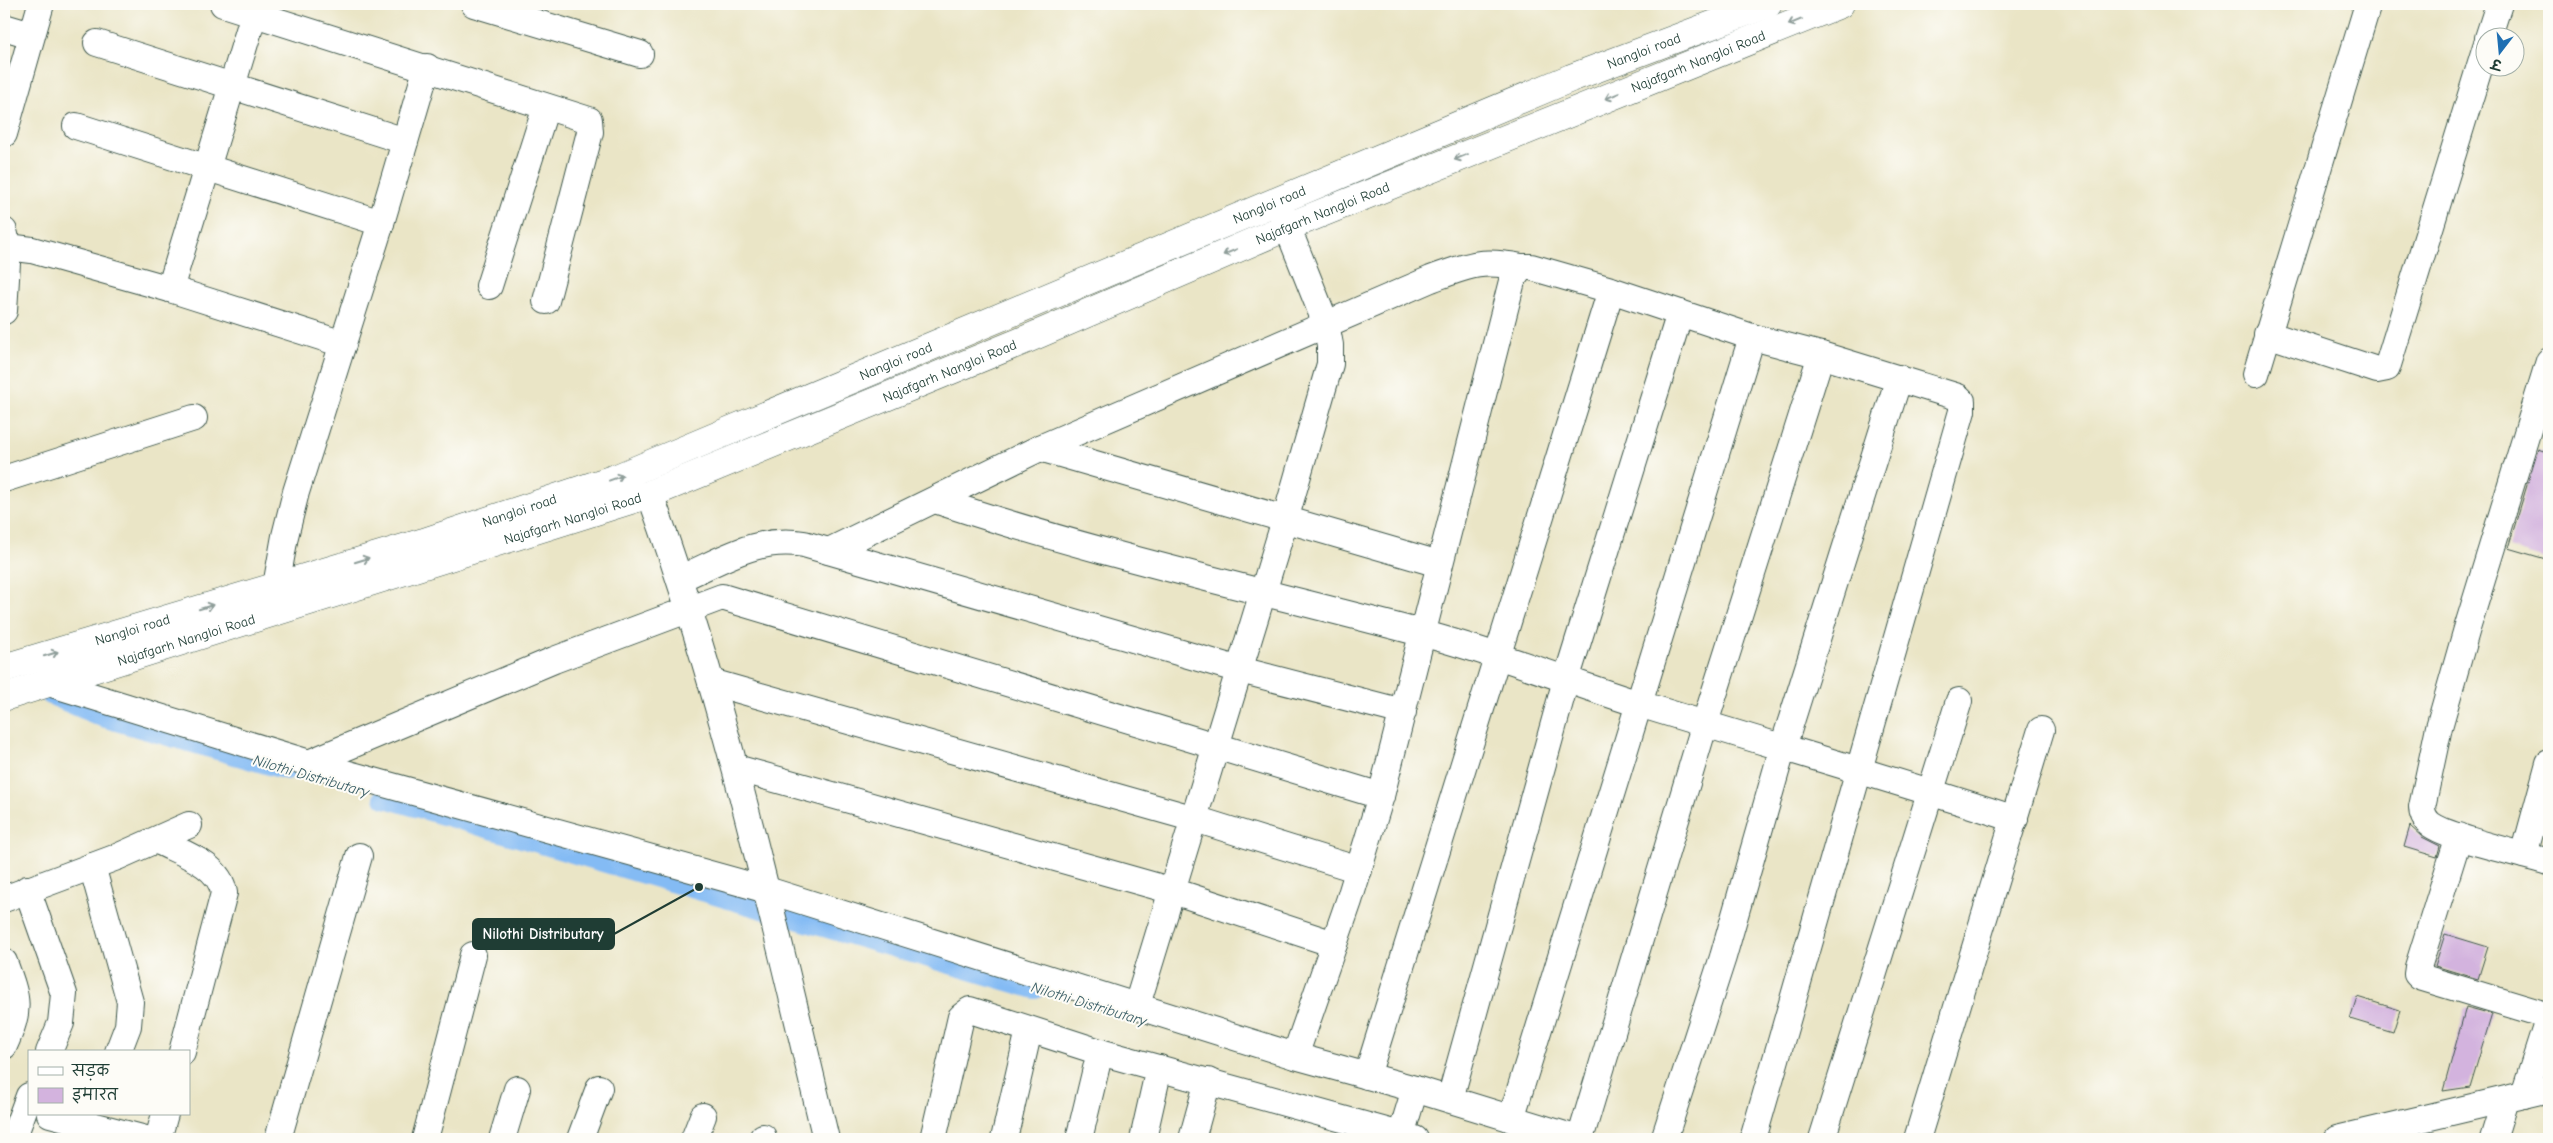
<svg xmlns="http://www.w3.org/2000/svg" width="2553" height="1143" viewBox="0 0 2553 1143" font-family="'Comic Neue','Playpen Sans Deva',sans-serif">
<rect width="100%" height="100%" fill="#fdfcf7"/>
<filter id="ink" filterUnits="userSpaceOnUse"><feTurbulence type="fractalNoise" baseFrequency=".02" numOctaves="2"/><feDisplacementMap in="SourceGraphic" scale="10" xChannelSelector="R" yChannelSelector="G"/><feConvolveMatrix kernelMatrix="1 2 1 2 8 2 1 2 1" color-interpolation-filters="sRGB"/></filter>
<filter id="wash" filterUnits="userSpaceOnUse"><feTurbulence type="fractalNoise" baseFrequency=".0096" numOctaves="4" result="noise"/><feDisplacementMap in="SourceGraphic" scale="20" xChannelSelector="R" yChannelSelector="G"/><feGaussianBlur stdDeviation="1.12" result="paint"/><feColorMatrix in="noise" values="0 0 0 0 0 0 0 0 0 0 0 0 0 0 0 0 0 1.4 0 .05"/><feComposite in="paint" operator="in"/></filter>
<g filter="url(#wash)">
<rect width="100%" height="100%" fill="#eae5c6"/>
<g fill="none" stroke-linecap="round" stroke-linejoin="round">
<g stroke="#84bbf4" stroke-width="22">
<polyline points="51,694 102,716 287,769"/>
<polyline points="385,797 1035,988"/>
</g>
</g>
<g id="blocks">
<g fill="#d3b3de">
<polygon points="2538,449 2549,453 2549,560 2508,548"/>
<polygon points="2410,826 2422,837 2440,846 2437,857 2404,847"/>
<polygon points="2445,934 2488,947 2478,979 2435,966"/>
<polygon points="2357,997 2400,1010 2393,1032 2350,1019"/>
<polygon points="2466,1007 2492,1014 2470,1087 2443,1091"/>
</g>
</g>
</g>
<g filter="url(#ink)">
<use href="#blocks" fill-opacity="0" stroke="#3d564a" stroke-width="1"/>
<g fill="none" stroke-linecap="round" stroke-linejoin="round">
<g stroke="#3d564a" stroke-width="28">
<g id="minor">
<polyline points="223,4 589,120 590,132 546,301"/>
<polyline points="474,4 640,54"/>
<polyline points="4,27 31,35"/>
<polyline points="2488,38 2499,4"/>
<polyline points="97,43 405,141"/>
<polyline points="76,126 381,223"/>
<polyline points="4,134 41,4"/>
<polyline points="4,231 8,247 4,311"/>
<polyline points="8,247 32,250 170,289 343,344"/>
<polyline points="489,286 546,107"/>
<polyline points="170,289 257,4"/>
<polyline points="2267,334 2377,370 2387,368 2486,46"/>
<path d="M2549 361 2466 632 2439 727 2422 807C2422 814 2424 819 2430 824 2448 838 2523 854 2549 862"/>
<polyline points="2256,374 2368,4"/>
<polyline points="1040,448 1439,564"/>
<polyline points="4,479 194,418"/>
<path d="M650 494C726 704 774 922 826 1139"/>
<path d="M935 500C1095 554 1259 590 1421 633 1494 652 1564 680 1636 703 1762 742 1889 778 2015 819"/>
<path d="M829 551 1040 448 1431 279C1469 265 1480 259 1521 267"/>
<path d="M681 578C723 560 757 536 804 544L1240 670 1403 712"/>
<polyline points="276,586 285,536 296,492 381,223 427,67"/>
<polyline points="711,682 1195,819 1359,870"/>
<polyline points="49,683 309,763 767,890 1295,1056 1415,1089 1578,1139"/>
<polyline points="309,763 554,660 722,597 1381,796"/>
<polyline points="736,768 1173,891 1334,944"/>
<polyline points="2459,836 2418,967 2417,974 2420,977 2549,1016"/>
<path d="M158 841C181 853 220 864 224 893L182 1052"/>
<polyline points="2524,855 2549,763"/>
<polyline points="92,866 130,1002 128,1026 118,1052"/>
<polyline points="27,889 64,994 61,1023 49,1052"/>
<polyline points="4,899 117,857 189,825"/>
<path d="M4 962C18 1000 21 1008 4 1046"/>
<polyline points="1137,1005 1285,520 1330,364 1330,345 1326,324 1279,206"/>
<polyline points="1295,1056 1349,901 1381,796 1512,281 1521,267 1531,267 1611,290 1752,337 1821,355 1958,397 1962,401 1962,411 1753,1139"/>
<polyline points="1367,1076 1611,290"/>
<polyline points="2524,1095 2549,1017"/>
<polyline points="1450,1099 1566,680 1680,313"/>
<polyline points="50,1114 146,1139"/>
<polyline points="1511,1119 1752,337"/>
<polyline points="1401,1135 1415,1089"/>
<polyline points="13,1139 29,1096"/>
<polyline points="158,1139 165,1114"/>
<polyline points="278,1139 359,856"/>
<polyline points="425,1139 473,955"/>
<polyline points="502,1139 517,1089"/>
<polyline points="580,1139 599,1088"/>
<polyline points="694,1139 703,1116"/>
<polyline points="762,1139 763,1137"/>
<polyline points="933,1139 961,1017 970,1010 1100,1052 1415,1139"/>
<polyline points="1004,1139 1029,1030"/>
<polyline points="1079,1139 1100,1052"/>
<polyline points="1143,1139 1159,1068"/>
<polyline points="1192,1139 1208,1081"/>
<polyline points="1580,1139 1705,723 1821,355"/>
<polyline points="1664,1139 1723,957 1783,747 1899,378"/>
<polyline points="1822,1139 1959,701"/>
<polyline points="1917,1139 2041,730"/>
<polyline points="2337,1139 2549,1089"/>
<polyline points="2493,1139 2505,1100"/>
</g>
</g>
<g stroke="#3d564a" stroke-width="29">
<g id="major">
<path id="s1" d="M4 668 424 542 619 477 1571 78 1768 4"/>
<path id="s2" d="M4 697 650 494 1027 339 1287 227 1840 4"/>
</g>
</g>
<use href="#minor" stroke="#fff" stroke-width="26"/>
<use href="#major" stroke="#fff" stroke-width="28"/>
</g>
<defs><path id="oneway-shaft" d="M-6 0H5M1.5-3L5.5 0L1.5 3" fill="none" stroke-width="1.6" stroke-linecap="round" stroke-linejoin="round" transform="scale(1.25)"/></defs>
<g stroke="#8f9e9a">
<use href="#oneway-shaft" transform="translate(1795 22) rotate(158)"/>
<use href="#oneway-shaft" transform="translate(1612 96) rotate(158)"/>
<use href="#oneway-shaft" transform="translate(1461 157) rotate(158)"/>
<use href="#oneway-shaft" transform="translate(1230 252) rotate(157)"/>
<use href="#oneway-shaft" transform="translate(616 478) rotate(-20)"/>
<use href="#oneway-shaft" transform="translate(362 560) rotate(-17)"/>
<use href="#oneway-shaft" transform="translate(206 607) rotate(-17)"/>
<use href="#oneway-shaft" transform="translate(51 654) rotate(-17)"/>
</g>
</g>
<g text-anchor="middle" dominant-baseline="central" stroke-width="4" stroke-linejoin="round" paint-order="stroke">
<g font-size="14" fill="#1f3d34" stroke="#fdfcf7">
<text stroke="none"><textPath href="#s1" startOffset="1754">Nangloi road</textPath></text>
<text stroke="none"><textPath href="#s2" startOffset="1811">Najafgarh Nangloi Road</textPath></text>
<text stroke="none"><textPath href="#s1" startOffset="1349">Nangloi road</textPath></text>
<text stroke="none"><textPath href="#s2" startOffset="1406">Najafgarh Nangloi Road</textPath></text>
<text stroke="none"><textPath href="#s1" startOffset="944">Nangloi road</textPath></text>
<text stroke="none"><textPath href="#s2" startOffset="1001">Najafgarh Nangloi Road</textPath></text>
<text stroke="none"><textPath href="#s1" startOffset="539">Nangloi road</textPath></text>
<text stroke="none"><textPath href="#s2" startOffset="596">Najafgarh Nangloi Road</textPath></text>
<text stroke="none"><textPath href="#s1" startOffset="134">Nangloi road</textPath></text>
<text stroke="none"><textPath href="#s2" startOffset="191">Najafgarh Nangloi Road</textPath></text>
</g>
<g font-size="15" font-style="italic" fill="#385c64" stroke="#fdfcf7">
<text transform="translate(311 776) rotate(16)">Nilothi Distributary</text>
<text transform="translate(1089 1004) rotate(17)">Nilothi Distributary</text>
</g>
</g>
<path fill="none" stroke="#1f3d34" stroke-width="2" d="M699 887L614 934"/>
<circle fill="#1f3d34" stroke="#fdfcf7" stroke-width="2" cx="699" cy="887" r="5"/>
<rect fill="#1f3d34" stroke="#1f3d34" stroke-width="2" x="473" y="919" width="141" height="30" rx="5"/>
<g font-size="15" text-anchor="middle" font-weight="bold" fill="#fff">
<text x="543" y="939">Nilothi Distributary</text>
</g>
<rect width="2553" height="1143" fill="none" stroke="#fdfcf7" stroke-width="20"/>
<rect x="28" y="1050" width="162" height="65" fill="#fdfcf7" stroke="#a4b0a9"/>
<rect x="38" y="1067" width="25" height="8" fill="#ffffff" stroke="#a4b0a9"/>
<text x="72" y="1076" font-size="15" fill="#1f3d34">सड़क</text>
<rect x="38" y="1088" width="25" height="15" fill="#d3b3de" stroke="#a4b0a9"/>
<text x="72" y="1100" font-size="15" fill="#1f3d34">इमारत</text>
<g transform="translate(2500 52) rotate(196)"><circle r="24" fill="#fdfcf7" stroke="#a4b0a9"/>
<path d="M0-4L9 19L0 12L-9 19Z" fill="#1f6fb2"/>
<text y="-8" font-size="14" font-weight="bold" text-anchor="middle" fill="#1f3d34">उ</text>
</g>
</svg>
